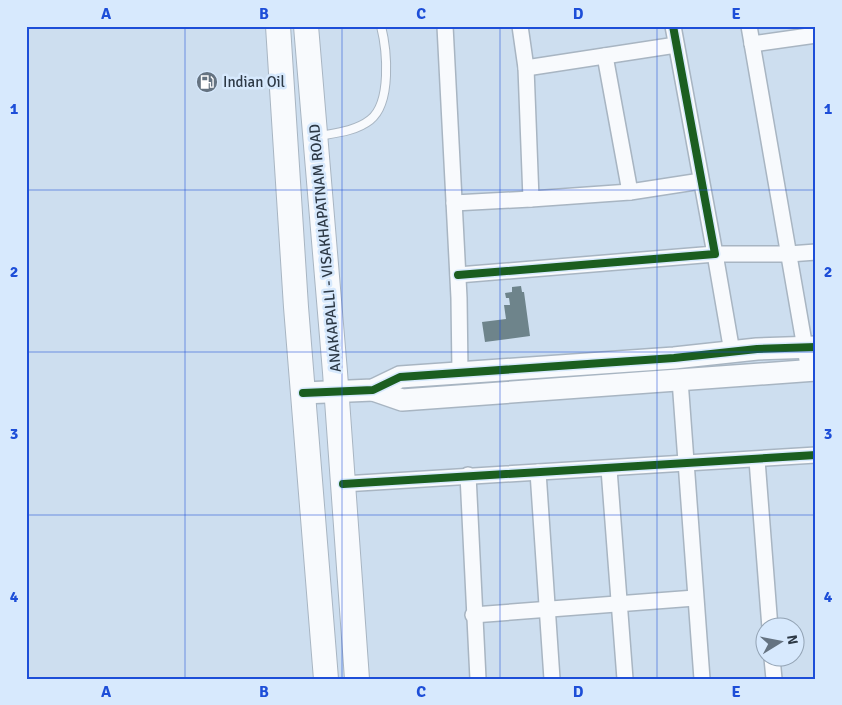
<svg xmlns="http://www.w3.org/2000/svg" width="842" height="705" viewBox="0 0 842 705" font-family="Signika,sans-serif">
<rect width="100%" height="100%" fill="#cddeef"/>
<polygon fill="#6e848b" points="521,286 522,292 524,292 530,336 485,342 482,322 506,319 504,305 510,305 509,298 506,298 505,293 512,292 512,287"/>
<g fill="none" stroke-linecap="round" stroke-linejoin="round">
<g stroke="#a8b5c2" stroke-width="10">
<path id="lane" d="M319 136C336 133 356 131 370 120 392 103 387 50 381 26"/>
</g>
<g stroke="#a8b5c2" stroke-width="18">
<g id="street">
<polyline points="445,26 459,298 460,372"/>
<polyline points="749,26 809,371"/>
<polyline points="752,44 816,35"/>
<polyline points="605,56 630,192"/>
<polyline points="526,68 676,45"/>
<polyline points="531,199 630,192 701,181"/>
<polyline points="454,203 531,199 526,68 520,26"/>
<polyline points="458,275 715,254 673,26"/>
<polyline points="732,352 715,254 789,254 816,252"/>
<polyline points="680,380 702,679"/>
<polyline points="757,460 770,628"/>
<polyline points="609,469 625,679"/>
<polyline points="538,472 552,679"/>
<polyline points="468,475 478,679"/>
<polyline points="343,484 816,455"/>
<polyline points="473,615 695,598"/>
<polyline points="772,658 774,679"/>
</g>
</g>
<g stroke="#a8b5c2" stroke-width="24">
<g id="secondary">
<polyline points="373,390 402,400 816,370"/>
<polyline points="303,393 373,390 400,377 674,358 757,349 816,347"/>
</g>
</g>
<g stroke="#a8b5c2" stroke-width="26">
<g id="primary">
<polyline points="278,26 296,307 326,679"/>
<polyline points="306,26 335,372 357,679"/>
</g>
</g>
<use href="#lane" stroke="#f8fafd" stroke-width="8"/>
<use href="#street" stroke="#f8fafd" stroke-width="15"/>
<use href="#secondary" stroke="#f8fafd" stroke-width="21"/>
<use href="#primary" stroke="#f8fafd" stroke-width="24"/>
<g stroke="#d7e9fd" stroke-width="11">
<g id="cycleway">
<polyline points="458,275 715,254 673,26"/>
<polyline points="303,393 373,390 400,377 674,358 757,349 816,347"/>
<polyline points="343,484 816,455"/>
</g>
</g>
<use href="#cycleway" stroke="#1b5e20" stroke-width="8"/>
</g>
<path fill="none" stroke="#1d4ed8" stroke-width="1" stroke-opacity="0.55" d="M185 26V679M342 26V679M500 26V679M657 26V679M26 190H816M26 352H816M26 515H816"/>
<defs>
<g id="fuel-disc" transform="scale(1.125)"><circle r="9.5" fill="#657381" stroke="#d7e9fd"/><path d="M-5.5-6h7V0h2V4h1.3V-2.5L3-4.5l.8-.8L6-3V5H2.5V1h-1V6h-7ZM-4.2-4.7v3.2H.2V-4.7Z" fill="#fff"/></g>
</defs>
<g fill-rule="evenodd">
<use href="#fuel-disc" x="207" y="82"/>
</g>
<g text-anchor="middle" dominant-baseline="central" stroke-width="5" stroke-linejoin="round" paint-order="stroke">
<g font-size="15" fill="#2d3946" stroke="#d7e9fd" text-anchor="start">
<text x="223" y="82">Indian Oil</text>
</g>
<g font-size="15" fill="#2d3946" stroke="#d7e9fd">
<text transform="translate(325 248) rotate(-95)">ANAKAPALLI - VISAKHAPATNAM ROAD</text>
</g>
</g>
<rect width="842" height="705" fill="none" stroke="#d7e9fd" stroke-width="55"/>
<g transform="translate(780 642) rotate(80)"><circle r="24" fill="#d7e9fd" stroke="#93a3b4"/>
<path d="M0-4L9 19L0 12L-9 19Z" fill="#657381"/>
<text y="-8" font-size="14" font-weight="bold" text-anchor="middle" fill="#2d3946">N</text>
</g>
<rect x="28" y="28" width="786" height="650" fill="none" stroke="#1d4ed8" stroke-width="2"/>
<g font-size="16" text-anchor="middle" font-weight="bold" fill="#1d4ed8">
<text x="106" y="19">A</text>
<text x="264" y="19">B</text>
<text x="421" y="19">C</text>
<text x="578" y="19">D</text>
<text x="736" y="19">E</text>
<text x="14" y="114">1</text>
<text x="828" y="114">1</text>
<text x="14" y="277">2</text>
<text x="828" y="277">2</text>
<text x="14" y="439">3</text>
<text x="828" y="439">3</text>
<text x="14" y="602">4</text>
<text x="828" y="602">4</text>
<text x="106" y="697">A</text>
<text x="264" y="697">B</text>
<text x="421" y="697">C</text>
<text x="578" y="697">D</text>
<text x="736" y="697">E</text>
</g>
</svg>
